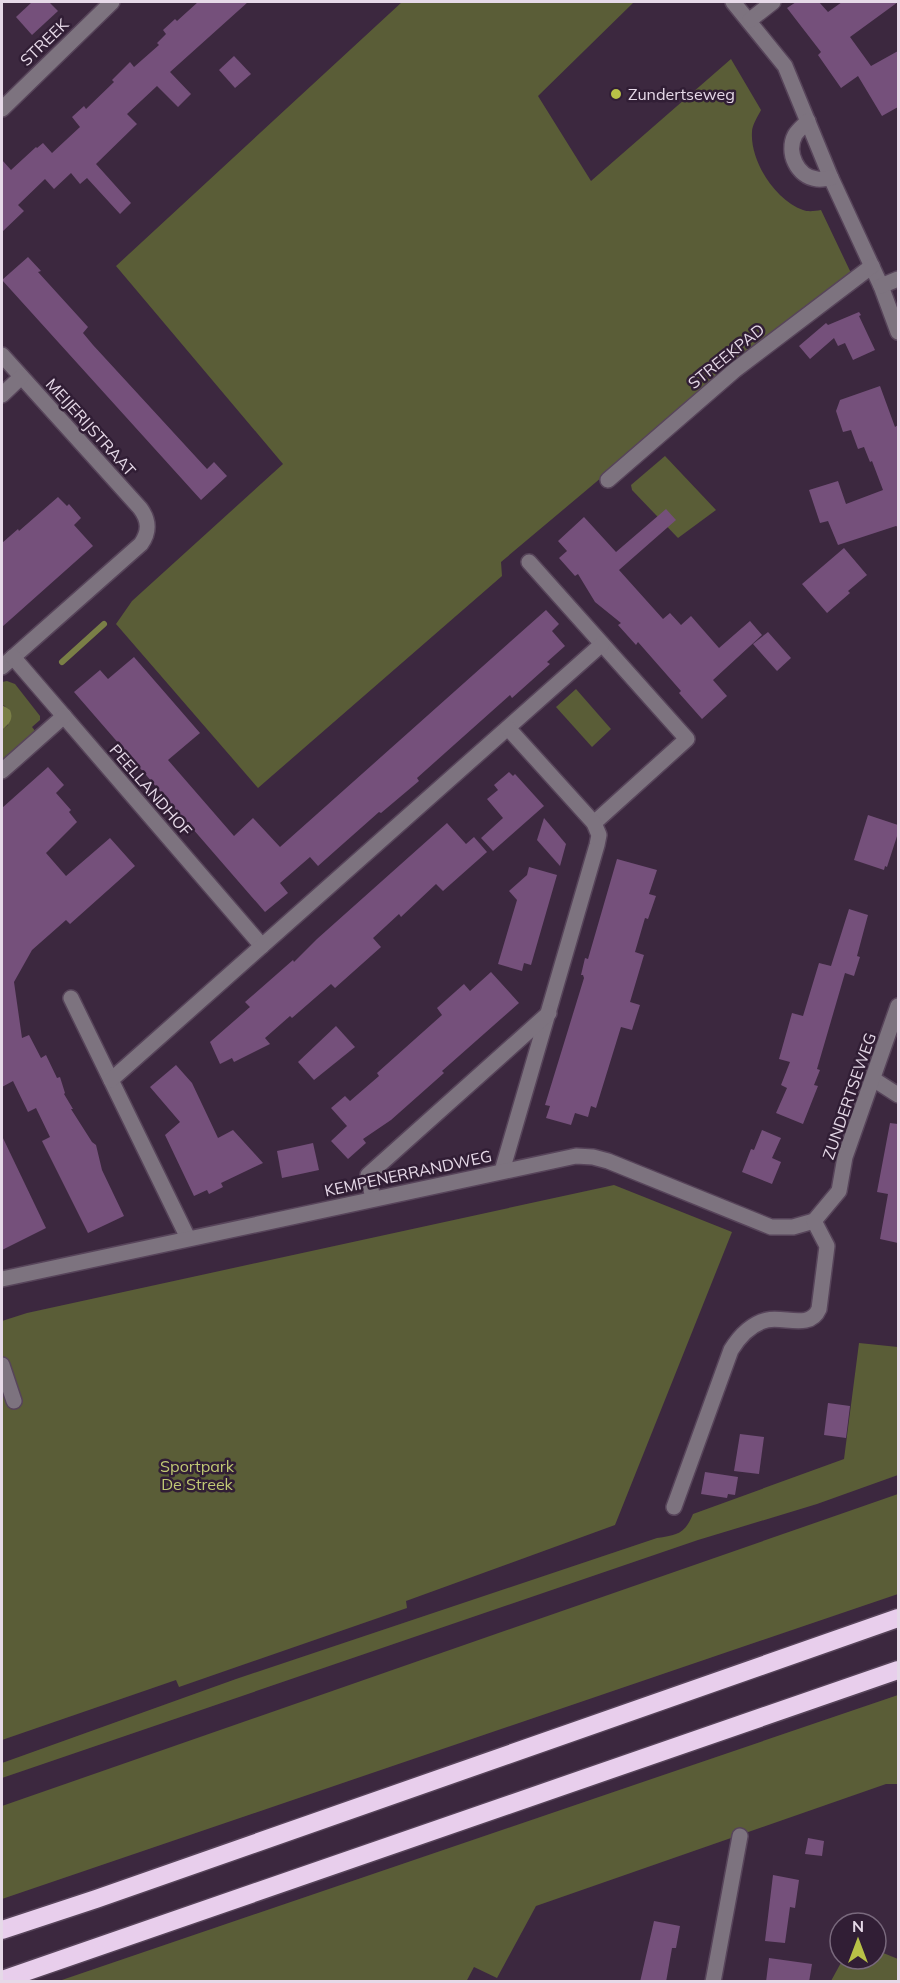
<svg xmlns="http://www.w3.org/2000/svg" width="900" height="1983" viewBox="0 0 900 1983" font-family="Mulish,sans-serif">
<rect width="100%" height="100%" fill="#3c283f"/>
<g fill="#5a5d37">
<path d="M402 2H634L538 96 591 181 731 59 761 110C758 116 752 125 752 132 750 161 775 200 803 210 808 212 815 211 821 210L851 273 784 324 501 562 502 576 258 788 116 624 132 601 283 464 116 266Z"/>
<polygon points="665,456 716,510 678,538 632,490 631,485"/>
<polygon points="7,681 15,684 40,716 40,720 32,727 36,732 2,763 2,730 8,725 5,706 2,705 2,682"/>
<polygon points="576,689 611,729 592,747 556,707"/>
<polygon points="614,1185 732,1232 615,1525 406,1601 407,1608 179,1687 176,1680 2,1740 2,1321 27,1313"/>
<path d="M859 1343 898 1347V1475L817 1504 698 1540 2 1778V1763L236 1679 657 1538C677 1535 685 1534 693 1514L844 1459Z"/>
<polygon points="898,1494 898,1594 2,1899 2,1806"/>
<polygon points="898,1695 898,1784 886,1784 536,1906 497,1978 474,1967 466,1982 56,1982"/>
<polygon points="876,1950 898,1959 898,1981 831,1981 843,1959 876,1959"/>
</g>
<path fill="#7a7f46" d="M2 705 10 710C14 719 9 724 2 730Z"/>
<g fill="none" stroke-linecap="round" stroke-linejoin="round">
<polyline stroke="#7a7f46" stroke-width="6" points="62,662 104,624"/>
</g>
<g fill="#75507b">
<polygon points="32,2 49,2 58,11 32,35 16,17"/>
<polygon points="198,2 248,2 170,72 191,94 178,107 157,86 127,114 137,124 96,164 131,203 120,214 87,178 80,184 71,173 54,189 45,179 18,205 24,211 2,232 2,160 11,170 36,147 37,148 43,143 52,153 80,127 72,117 84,106 86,109 114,82 112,80 130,62 134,67 159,45 157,43 166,34 163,30 175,19 177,21"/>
<polygon points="796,2 819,2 828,12 842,2 898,2 850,37 871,66 898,51 898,107 882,116 858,76 841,88 818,55 821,52 787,8"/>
<polygon points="234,56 251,74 235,88 219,70"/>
<polygon points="28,257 41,271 38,272 88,327 83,333 93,345 207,469 214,462 227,476 201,500 2,280"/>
<polygon points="859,312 861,315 859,316 875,350 853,360 845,343 838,346 834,338 810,359 799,346 826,323 828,325"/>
<polygon points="880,386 895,427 898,425 898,527 896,526 838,545 828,521 820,523 809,490 838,481 846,504 883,490 872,461 870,462 864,447 858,449 851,430 843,432 836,411 840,400"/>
<polygon points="58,497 67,506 69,504 81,518 74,525 93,546 2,627 2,543 18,529 19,531"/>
<polygon points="666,509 676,520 619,570 663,619 670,613 681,625 691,616 719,648 750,621 762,635 713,680 727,696 702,719 679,693 681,691 638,642 636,645 618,625 621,623 595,602 578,574 575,576 559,558 567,551 558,541 584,517 616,552"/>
<polygon points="844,548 867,575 848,591 850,593 827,613 802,584"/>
<polygon points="546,610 559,624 552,631 565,646 547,662 550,664 512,698 510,695 417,778 419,781 381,813 379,812 318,866 310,857 280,883 288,893 265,912 74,692 100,670 108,679 134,657 200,733 168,760 234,836 253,818 280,847"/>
<polygon points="768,632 791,658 777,671 753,644"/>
<polygon points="48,767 64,785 56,793 71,810 69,812 77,822 46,853 66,876 110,838 135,866 70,924 66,920 32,950 14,982 22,1038 29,1035 41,1058 46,1055 57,1078 60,1077 65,1093 64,1094 73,1109 71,1109 92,1142 96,1145 102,1170 124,1216 88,1233 42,1141 50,1137 36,1108 28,1112 13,1081 2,1087 2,808"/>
<polygon points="509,772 513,776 515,774 544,806 493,851 481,838 503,818 487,799 498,790 494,785"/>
<polygon points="868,815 898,825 898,833 887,867 885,866 884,870 854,860"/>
<polygon points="544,818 566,844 560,866 537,840"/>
<polygon points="447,823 466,844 474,837 487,852 443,891 436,884 401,917 399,914 373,938 381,947 335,988 331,984 292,1018 290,1016 265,1038 270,1044 234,1062 232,1058 220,1064 210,1042 250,1007 245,1002 293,960 294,962 317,939"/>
<polygon points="617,859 657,870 649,894 656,896 648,919 645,918 635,952 644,955 630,1002 640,1005 632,1030 621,1027 596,1108 591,1106 588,1117 575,1113 571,1125 546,1118 550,1106 545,1105 584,978 583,975 581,975 585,958 588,959"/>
<polygon points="529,867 557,875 531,965 524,963 522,971 498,964 517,900 509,891 527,875"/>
<polygon points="849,909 868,915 857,956 860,957 854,976 845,973 817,1069 820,1070 814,1085 818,1086 803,1124 776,1113 787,1088 781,1085 790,1062 779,1059 792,1013 803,1016 819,963 831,966"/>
<polygon points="491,972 519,1003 442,1071 444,1073 391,1120 363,1139 366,1143 348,1159 331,1141 347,1126 331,1108 345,1096 350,1101 379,1076 377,1073 442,1015 437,1008 464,984 470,991"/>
<polygon points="336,1026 355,1047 314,1080 298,1062"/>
<polygon points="176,1065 192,1083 218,1138 233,1130 263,1163 221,1183 223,1187 209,1194 207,1190 194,1196 165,1135 180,1122 150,1087"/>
<polygon points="890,1123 898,1124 898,1243 880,1239 888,1194 877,1192"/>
<polygon points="762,1130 781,1138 772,1158 781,1162 772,1184 742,1172 751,1149 754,1150"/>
<polygon points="2,1136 46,1228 2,1250"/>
<polygon points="313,1143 319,1170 282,1178 277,1151"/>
<polygon points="828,1403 850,1406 846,1438 824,1435"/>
<polygon points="740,1434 764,1437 759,1474 734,1471"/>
<polygon points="705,1472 738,1477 735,1495 728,1494 727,1498 701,1494"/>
<polygon points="808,1838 824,1841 822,1856 805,1854"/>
<polygon points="773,1875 799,1880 795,1908 790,1907 785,1943 765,1941"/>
<polygon points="654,1921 680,1926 676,1948 672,1948 666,1982 640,1982"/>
<polygon points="769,1958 812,1964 809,1982 766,1982"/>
</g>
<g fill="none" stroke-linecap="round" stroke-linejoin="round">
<g stroke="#57445a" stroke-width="18">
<g id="minor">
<polyline points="733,2 785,66 831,178 881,286 898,332"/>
<polyline points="750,20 773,2"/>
<polyline points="2,109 112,2"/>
<path d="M808 121C803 126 798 130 795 135 786 152 797 177 817 179 821 180 827 178 831 178"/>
<polyline points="881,286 898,279"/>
<path d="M2 355 140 508C149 520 150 531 141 544L2 667"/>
<polyline points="2,395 21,377"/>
<polyline points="608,480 735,370 872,266"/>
<polyline points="529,562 687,739 594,823"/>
<polyline points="13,657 262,946"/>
<polyline points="2,771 64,716"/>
<polyline points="71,998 188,1238"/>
<polyline points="873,1079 898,1095"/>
<polyline points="111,1080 602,644"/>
<polyline points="502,1171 597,845 599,835 594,823 508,728"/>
<polyline points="373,1199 368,1175 549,1013"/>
<polyline points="2,1279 576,1156 593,1157 608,1161 771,1227 793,1227 814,1221"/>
<polyline points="2,1365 14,1401"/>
<path d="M674 1507 731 1350C739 1337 750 1324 767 1320 784 1316 810 1330 819 1309L827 1246 814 1221 839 1191 845 1157 898 1006"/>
<polyline points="713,1982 740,1836"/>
</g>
</g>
<g stroke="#57445a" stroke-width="21">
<g id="highway">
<polyline points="2,1930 96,1899 898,1618"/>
<polyline points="2,1980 898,1670"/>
</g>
</g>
<use href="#minor" stroke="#7d737f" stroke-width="15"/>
<use href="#highway" stroke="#e8ceec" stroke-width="18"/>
</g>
<circle fill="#b8c147" stroke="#311e35" stroke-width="2" cx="616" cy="94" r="6"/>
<g text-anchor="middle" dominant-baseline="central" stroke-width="5" stroke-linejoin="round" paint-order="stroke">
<g font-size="16" fill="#e6d9e8" stroke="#311e35">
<text transform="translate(44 42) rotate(-44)">STREEK</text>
<text transform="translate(726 356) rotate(-39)">STREEKPAD</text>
<text transform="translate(91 427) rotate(48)">MEIJERIJSTRAAT</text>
<text transform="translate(151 790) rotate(49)">PEELLANDHOF</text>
<text transform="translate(849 1096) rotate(-71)">ZUNDERTSEWEG</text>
<text transform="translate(408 1173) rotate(-12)">KEMPENERRANDWEG</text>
</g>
<g font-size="16" fill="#e6d9e8" stroke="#311e35" text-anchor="start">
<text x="628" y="94">Zundertseweg</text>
</g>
<g font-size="16" fill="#c1c974" stroke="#311e35">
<text x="197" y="1466">Sportpark<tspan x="197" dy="18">De Streek</tspan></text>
</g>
</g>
<rect width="900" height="1983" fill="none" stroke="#e6d9e8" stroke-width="6"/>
<g transform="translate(858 1941)"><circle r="28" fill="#311e35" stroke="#79697d" stroke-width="1.5"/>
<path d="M0-4.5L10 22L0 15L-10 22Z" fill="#b8c147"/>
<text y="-9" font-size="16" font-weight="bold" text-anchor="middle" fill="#e6d9e8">N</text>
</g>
</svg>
